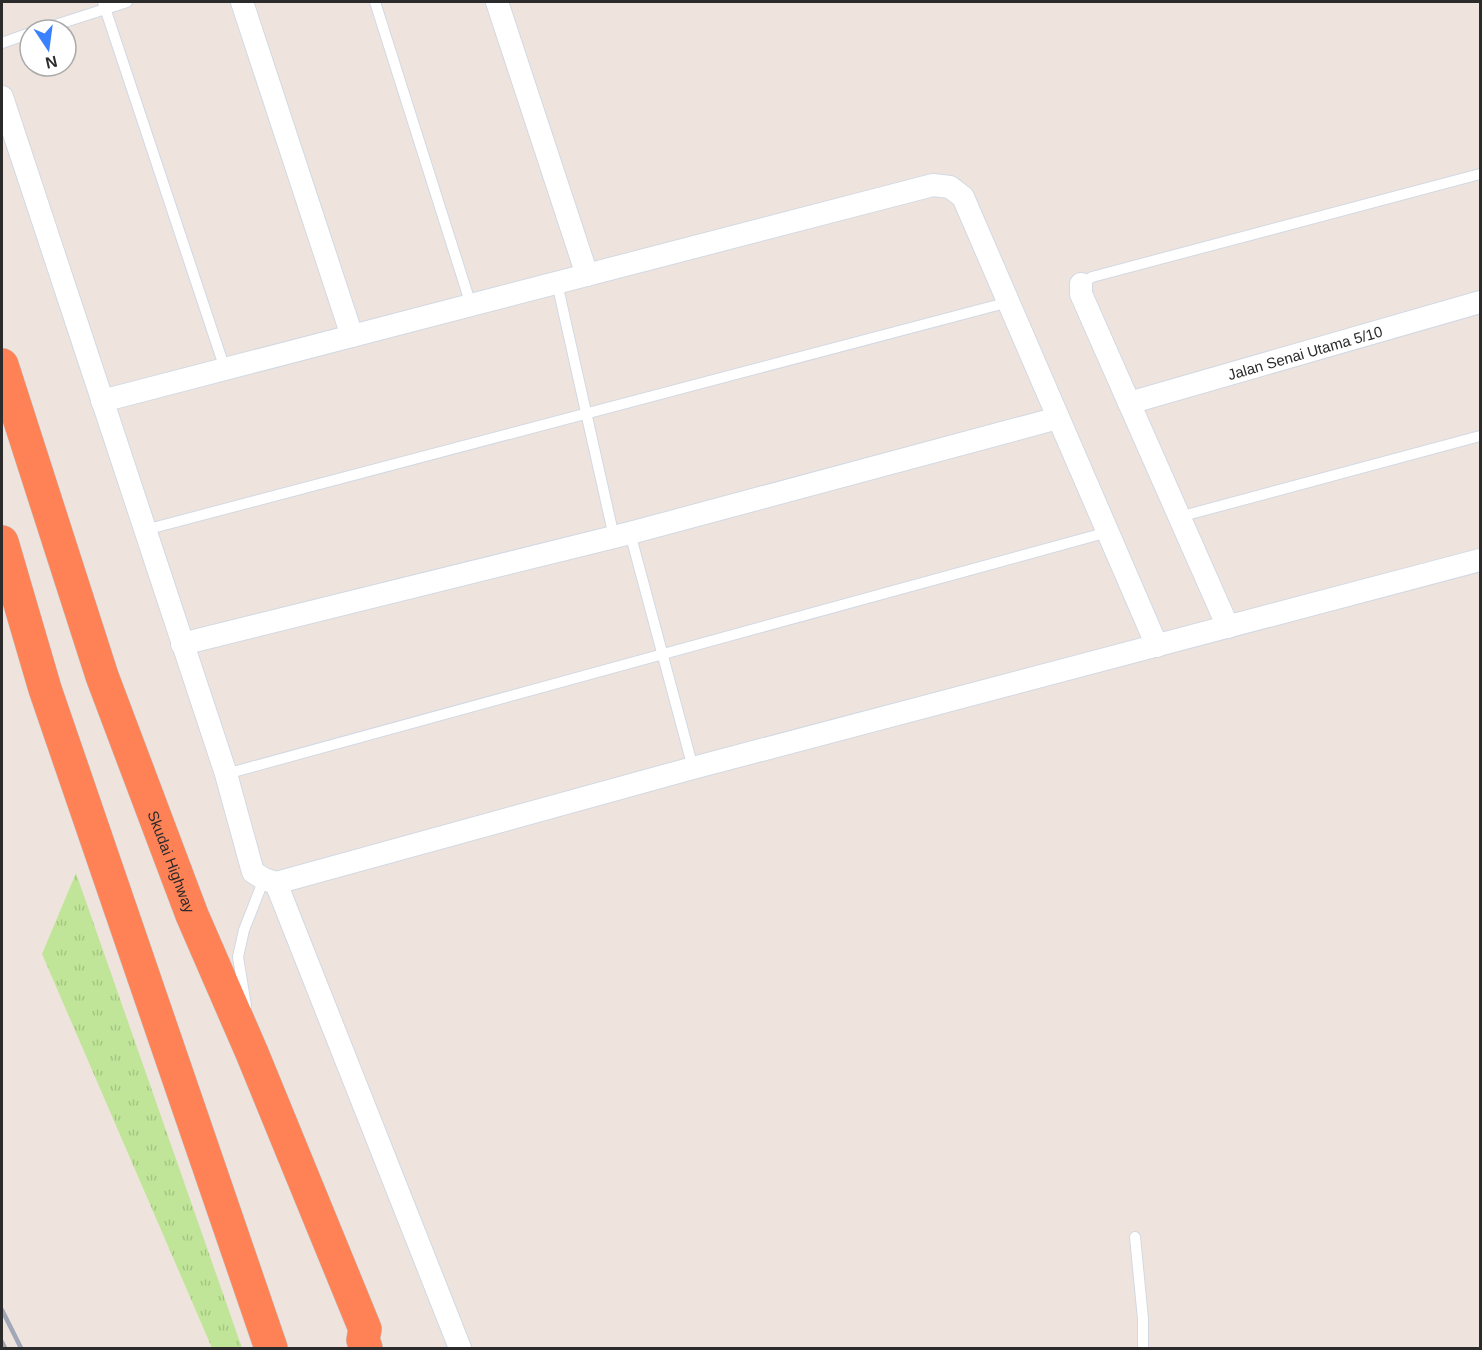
<svg xmlns="http://www.w3.org/2000/svg" width="1482" height="1350" viewBox="0 0 1482 1350" font-family="Helvetica,sans-serif">
<defs>
<pattern id="grass-tufts" width="24" height="20" patternUnits="userSpaceOnUse" patternTransform="scale(1.5)"><rect width="24" height="20" fill="#c0e598"/><path d="M3 7l-1-3M5 7V3M7 7l1-3M15 17l-1-3M17 17v-4M19 17l1-3" fill="none" stroke="#a5c583"/></pattern>
</defs>
<rect width="100%" height="100%" fill="#eee4dd"/>
<polygon fill="url(#grass-tufts)" points="76,873 242,1348 212,1348 42,954"/>
<g fill="none" stroke-linecap="round" stroke-linejoin="round">
<g stroke="#d2d9e4" stroke-width="12">
<g id="lane">
<polyline points="103,2 225,369"/>
<polyline points="375,2 471,305"/>
<polyline points="40,30 127,2"/>
<polyline points="2,43 30,33"/>
<polyline points="557,283 614,537"/>
<polyline points="1081,284 1092,277 1480,174"/>
<polyline points="1179,517 1480,436"/>
<polyline points="145,530 1009,302"/>
<polyline points="630,533 693,768"/>
<polyline points="226,774 1108,532"/>
<polyline points="246,1006 238,957 244,930 264,879"/>
<polyline points="1135,1237 1143,1319 1143,1348"/>
</g>
</g>
<g stroke="#d2d9e4" stroke-width="24">
<g id="street">
<polyline points="242,2 352,336"/>
<polyline points="497,2 587,275"/>
<polyline points="2,97 226,774 253,872 264,879 276,883 693,768 1480,560"/>
<polyline points="1081,284 1081,294 1228,627"/>
<polyline points="102,401 933,185 950,187 963,197 1157,646"/>
<path id="s1" d="M1129 403 1480 302"/>
<polyline points="182,644 630,533 1058,418"/>
<polyline points="276,883 460,1348"/>
</g>
</g>
<g stroke="#c4c4c4" stroke-width="34">
<g id="highway">
<path id="s2" d="M2 365 102 676 192 915 252 1053 365 1329 363 1340 366 1348"/>
<polyline points="2,542 45,689 271,1348"/>
</g>
</g>
<use href="#lane" stroke="#fff" stroke-width="10"/>
<use href="#street" stroke="#fff" stroke-width="22"/>
<use href="#highway" stroke="#ff8257" stroke-width="33"/>
<g stroke="#a0a7b6" stroke-width="4.5">
<polyline points="2,1310 21,1348"/>
<polyline points="2,1342 5,1348"/>
</g>
</g>
<g text-anchor="middle" dominant-baseline="central" stroke-width="6" stroke-linejoin="round" paint-order="stroke">
<g font-size="15" fill="#2b2b2b" stroke="#fff">
<text stroke="none"><textPath href="#s1" startOffset="183">Jalan Senai Utama 5/10</textPath></text>
<text stroke="none"><textPath href="#s2" startOffset="525">Skudai Highway</textPath></text>
</g>
</g>
<rect width="1482" height="1350" fill="none" stroke="#2b2b2b" stroke-width="6"/>
<g transform="translate(48 48) rotate(167)"><circle r="28" fill="#ffffff" stroke="#aaaaaa" stroke-width="1.5"/>
<path d="M0-4.5L10 22L0 15L-10 22Z" fill="#3981ff"/>
<text y="-9" font-size="16" font-weight="bold" text-anchor="middle" fill="#2b2b2b">N</text>
</g>
</svg>
